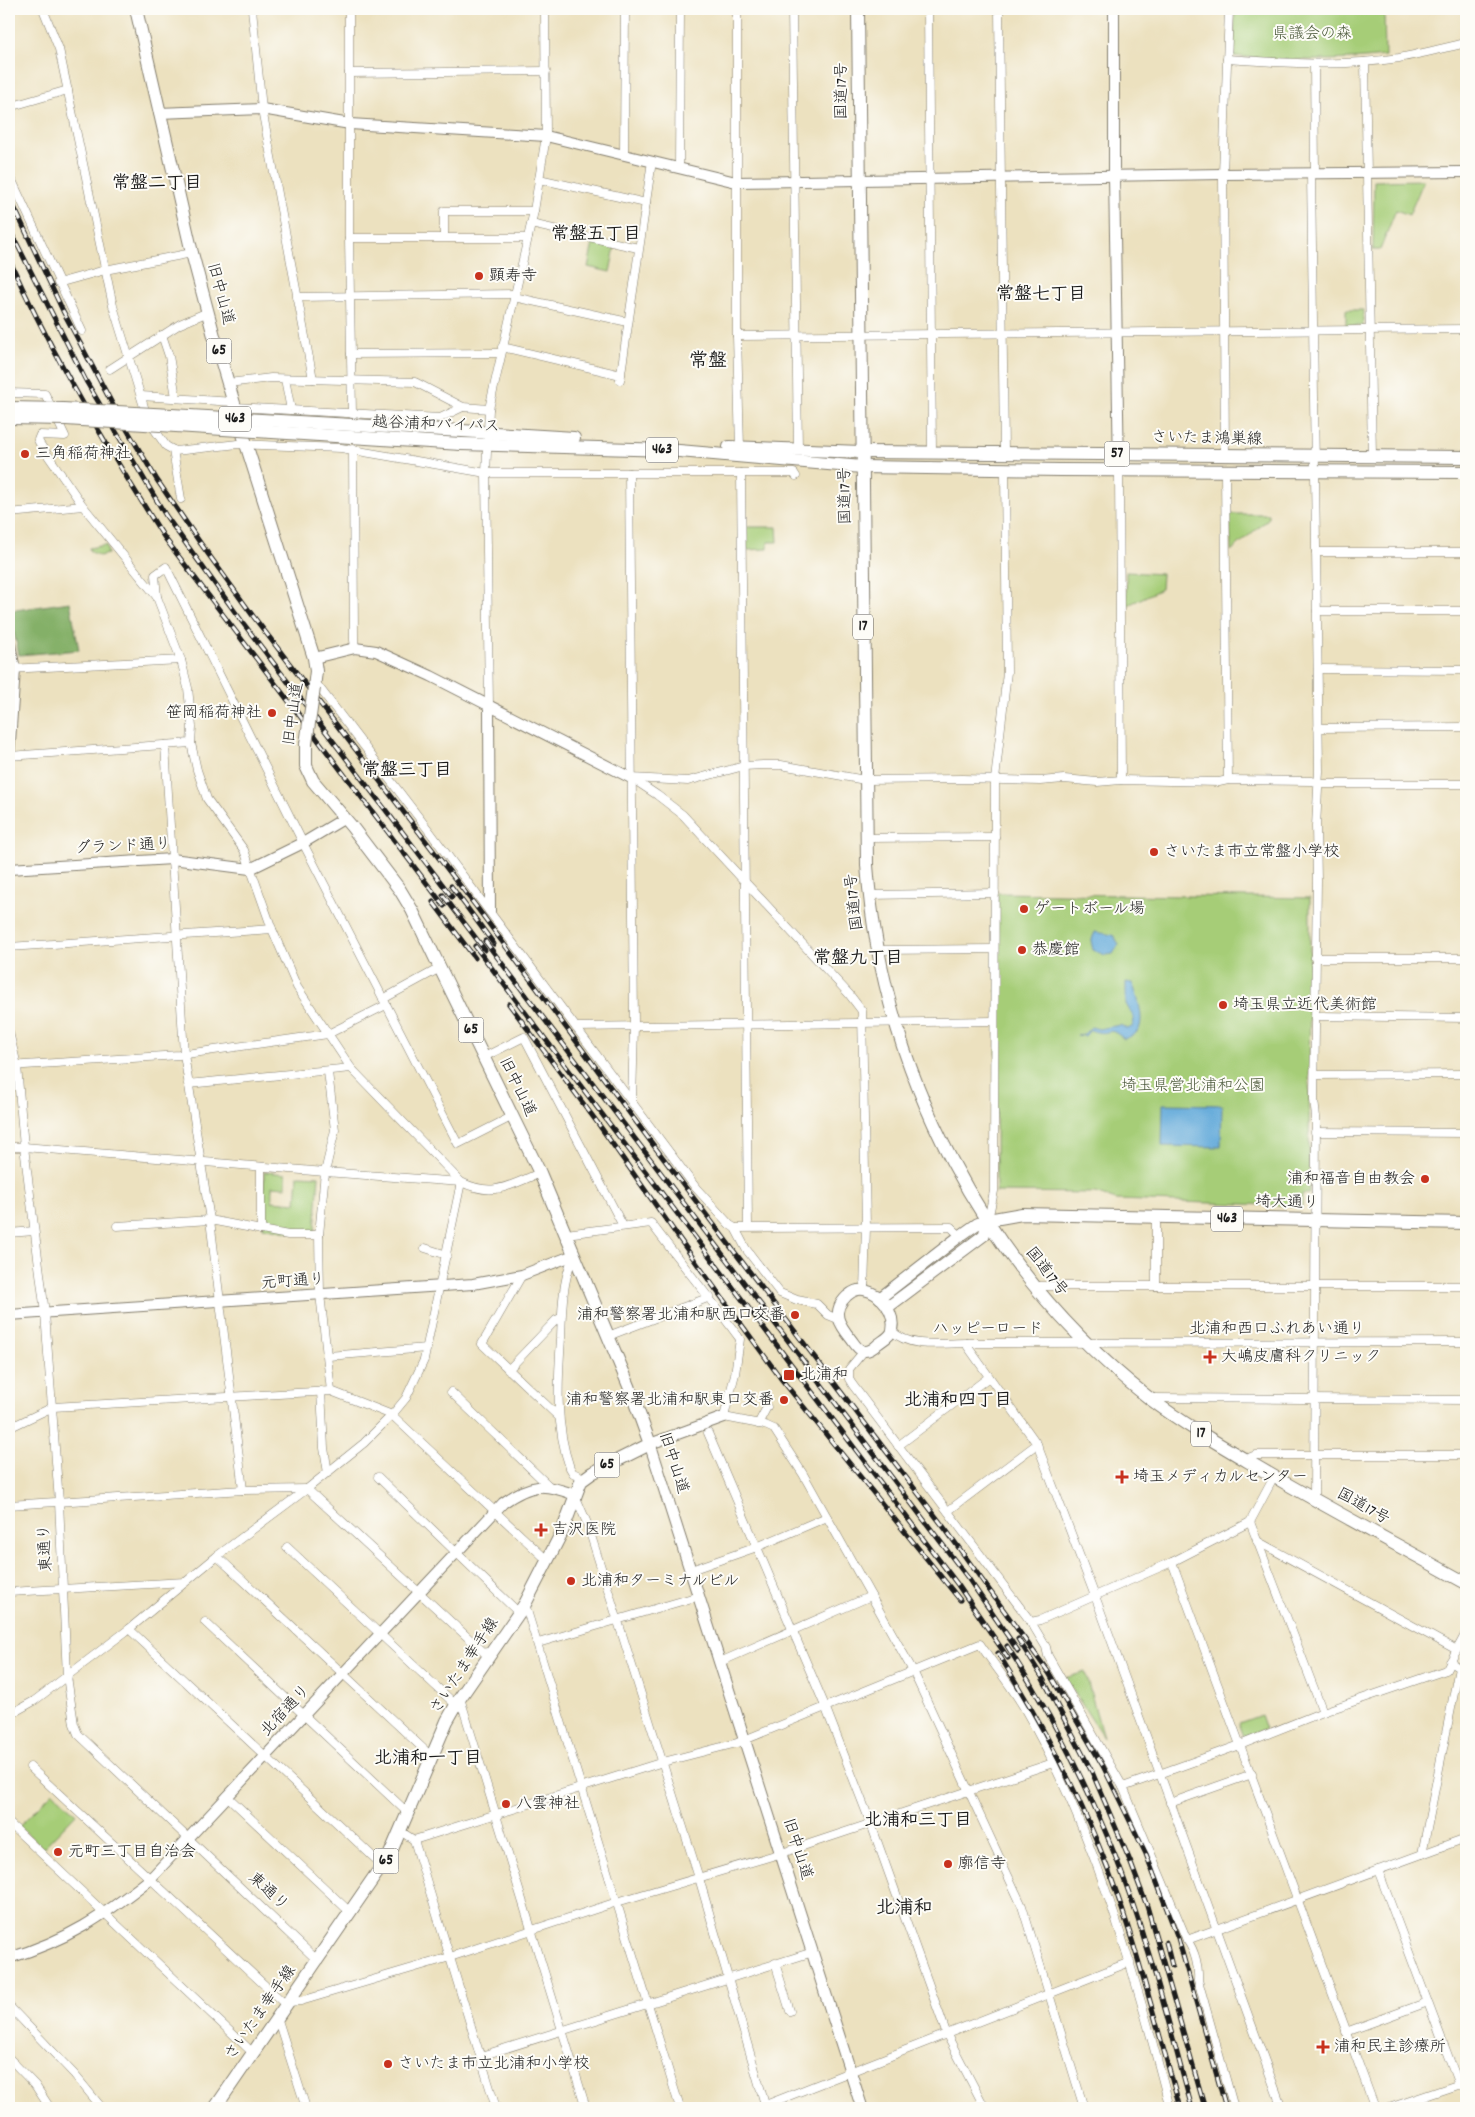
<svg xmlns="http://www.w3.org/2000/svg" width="1475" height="2117" viewBox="0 0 1475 2117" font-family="Dekko,'Klee One',sans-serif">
<rect width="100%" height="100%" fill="#fdfcf7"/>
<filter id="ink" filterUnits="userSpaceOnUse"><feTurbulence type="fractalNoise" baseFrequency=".02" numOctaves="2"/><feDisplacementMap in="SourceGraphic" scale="10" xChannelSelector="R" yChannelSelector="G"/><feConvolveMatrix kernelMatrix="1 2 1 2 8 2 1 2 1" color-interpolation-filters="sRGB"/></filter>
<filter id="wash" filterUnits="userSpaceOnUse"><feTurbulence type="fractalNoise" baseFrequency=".0096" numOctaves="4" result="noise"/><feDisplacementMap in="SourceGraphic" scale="20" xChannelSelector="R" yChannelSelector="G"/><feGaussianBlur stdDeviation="1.12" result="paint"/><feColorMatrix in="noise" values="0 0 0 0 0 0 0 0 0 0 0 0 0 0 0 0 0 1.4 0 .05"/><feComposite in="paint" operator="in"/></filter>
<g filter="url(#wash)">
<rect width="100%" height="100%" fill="#ece1bf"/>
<g fill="#a6cd77" stroke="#61744a">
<path d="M1235 9H1384L1385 56C1335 62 1283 61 1233 56Z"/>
<polygon points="1424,180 1409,215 1396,210 1380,250 1373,250 1374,181"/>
<polygon points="593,243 615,247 610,272 588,267"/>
<rect x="1346" y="310" width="17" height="16"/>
<polygon points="1230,514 1269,514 1269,518 1231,551"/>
<polygon points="746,527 777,527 778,542 768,542 768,549 747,550"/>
<polygon points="106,545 108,554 99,556 90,551 89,548"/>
<polygon points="1126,572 1162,574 1161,589 1126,606"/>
<polygon points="997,893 1310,898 1309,1194 1302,1194 1302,1206 1116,1200 1095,1193 996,1192"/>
<polygon points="264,1172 286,1174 286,1187 272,1186 272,1201 296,1203 298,1175 319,1176 315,1232 287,1232 263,1227"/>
<polygon points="1085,1672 1103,1737 1065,1678"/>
<polygon points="1261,1715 1266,1729 1244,1737 1239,1723"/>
<polygon points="53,1792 76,1814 43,1848 19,1826"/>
</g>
<polygon fill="#84b068" stroke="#506642" points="70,602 79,650 19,655 9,611"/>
<g fill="#64aada" stroke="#40637b">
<polygon points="1095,932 1113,935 1119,944 1113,954 1105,955 1093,950 1091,941"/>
<path d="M1126 982 1132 983C1137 994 1147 1024 1136 1033 1133 1036 1128 1037 1124 1039 1108 1025 1111 1035 1097 1032 1095 1032 1092 1030 1090 1030L1085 1036 1077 1035 1084 1034 1091 1027 1099 1029 1120 1025 1128 1029 1133 1026 1134 1018 1126 1004Z"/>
<polygon points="1163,1104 1222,1105 1221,1147 1162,1146"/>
</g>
</g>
<g filter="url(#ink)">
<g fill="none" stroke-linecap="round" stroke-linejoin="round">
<g stroke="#847e6e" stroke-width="9">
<g id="minor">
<polyline points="43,9 59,49 113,306 148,420 166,446 175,451 238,444 341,448 486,473 489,409 534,211 546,136 545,9"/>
<polyline points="252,9 262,109 313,379"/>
<polyline points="349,9 349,238 352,414"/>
<polyline points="737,9 737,336 740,448"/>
<polyline points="792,9 798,450"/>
<polyline points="928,9 932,452"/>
<polyline points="999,9 1004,453"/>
<path d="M1227 59C1284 63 1342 67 1399 58 1421 54 1444 48 1466 43"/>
<polyline points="1365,62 1372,456"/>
<polyline points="1314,64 1315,173"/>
<polyline points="349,73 546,71"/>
<polyline points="9,107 68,90"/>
<polyline points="624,154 625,9"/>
<polyline points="679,168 680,9"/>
<polyline points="1311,173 1319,771 1316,826 1317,881 1314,1100 1316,1117 1314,1499"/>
<polyline points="9,174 82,331"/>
<polyline points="539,179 646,203"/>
<polyline points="531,224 638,248"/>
<polyline points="444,237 444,211 534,211"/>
<polyline points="349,238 528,238"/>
<polyline points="58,283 105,270 192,253"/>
<polyline points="297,297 514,294"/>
<polyline points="514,297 628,322"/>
<polyline points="162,335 169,356 176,397"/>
<polyline points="737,336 1466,329"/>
<polyline points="502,347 621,375"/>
<polyline points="351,354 501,353"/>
<polyline points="110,369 180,324 208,312"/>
<polyline points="285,379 291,410"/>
<polyline points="620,380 652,161"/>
<polyline points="228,383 271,378 415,382 463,407 489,409"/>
<polyline points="9,393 45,394 65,436 40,435 38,440 40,444 83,506 157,597 181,660 188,688 192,727 191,743 197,770 207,799 244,850 272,929 297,987 351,1068 461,1182 424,1360 406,1398 392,1415 364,1443 307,1489 217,1556 129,1629 34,1701 9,1715"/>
<polyline points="141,396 234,402"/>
<polyline points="235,407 440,418 463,407"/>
<polyline points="353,449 354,640 355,648"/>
<polyline points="173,450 181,499"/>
<polyline points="1225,455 1223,174 1229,9"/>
<polyline points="1119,471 1121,780"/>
<polyline points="1225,471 1228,780"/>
<polyline points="629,473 634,1026 632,1102"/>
<polyline points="741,473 748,1227"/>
<polyline points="9,513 83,506"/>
<polyline points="1316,552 1466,552"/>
<polyline points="157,597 155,575 166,567 303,843 458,1144 513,1116"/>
<polyline points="1317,611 1466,611"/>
<polyline points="9,669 181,660"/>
<polyline points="1318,669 1466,670"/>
<polyline points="315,682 430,832 696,1188 730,1225 735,1228 746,1249 780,1293 797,1300 817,1304 828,1315 838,1319"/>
<polyline points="489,707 486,473 794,473 796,476"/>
<polyline points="1318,728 1466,727"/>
<polyline points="165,745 184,1054 210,1220 243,1490"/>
<polyline points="9,756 191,743"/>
<polyline points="631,778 688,781 744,766 763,765 781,765 865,780 962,779 1040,781 1064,779 1097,782 1121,780 1219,782 1228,780 1312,781 1322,784 1466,784"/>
<polyline points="633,779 657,795 683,815 849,994 862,1011 866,1227 864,1290"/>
<polyline points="866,838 995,837"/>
<polyline points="869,895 995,893"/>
<polyline points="9,947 272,929"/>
<polyline points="878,950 994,949"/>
<polyline points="1315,958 1466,958"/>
<polyline points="383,999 440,968"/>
<polyline points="1316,1016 1466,1018"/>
<polyline points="576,1027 994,1021"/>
<polyline points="9,1032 17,1066 24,1147 45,1313 59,1502 67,1676 74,1724 78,1734 317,1960"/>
<polyline points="484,1057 524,1037 623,1226"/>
<polyline points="9,1066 179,1055 328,1034 386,1005"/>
<polyline points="328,1072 335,1130 325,1172 319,1235 320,1294 331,1391"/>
<polyline points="1315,1075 1466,1074"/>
<polyline points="188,1084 351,1068"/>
<polyline points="1315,1132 1466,1133"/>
<path d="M9 1147H24L325 1172 461 1182C494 1198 509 1185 540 1173"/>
<polyline points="988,1220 994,1191 995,780 1007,672 1005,469"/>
<polyline points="117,1226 210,1220 288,1235 319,1235"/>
<polyline points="735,1228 951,1227 960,1236"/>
<polyline points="261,1230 261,1167"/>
<polyline points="9,1233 34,1231"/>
<path d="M566 1234 651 1223C680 1262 711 1299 740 1339L735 1374 724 1417 765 1425 774 1429 803 1474 913 1671 1022 1906 1084 2108"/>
<polyline points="425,1248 447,1255"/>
<path d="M574 1255C562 1281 562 1310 561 1338 558 1381 555 1426 570 1468L573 1473 584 1478"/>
<polyline points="522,1275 482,1344 559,1417"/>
<polyline points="1036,1286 1466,1286"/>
<polyline points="1156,1286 1156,1217"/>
<path d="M892 1331C910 1349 943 1343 967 1343L1466 1342"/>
<polyline points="608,1336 710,1297"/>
<polyline points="967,1343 968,1347 1037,1444 1098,1604 1282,2108"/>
<polyline points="864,1351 849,1369 849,1379 852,1384 1031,1622 1040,1620 1172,1562 1250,1522 1274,1477"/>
<polyline points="328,1356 427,1348"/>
<polyline points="508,1370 556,1320 561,1318"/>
<polyline points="321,1391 324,1448 328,1473"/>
<polyline points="451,1392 550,1487"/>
<polyline points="1151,1398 1466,1400"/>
<polyline points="758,1424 767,1407"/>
<polyline points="9,1428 53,1407 331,1391 392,1415 548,1561"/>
<polyline points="708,1433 825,1706 871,1824 947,2035 985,2108"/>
<polyline points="898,1446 989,1377"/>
<polyline points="1248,1461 1251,1457 1256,1455 1466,1455"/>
<polyline points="378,1477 519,1613"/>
<polyline points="575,1495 587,1523 699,1878 766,2108"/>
<polyline points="9,1505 243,1490 307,1489 489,1657"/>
<polyline points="948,1511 1037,1444"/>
<polyline points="1250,1522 1323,1712"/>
<polyline points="1257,1541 1457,1650"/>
<polyline points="287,1547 456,1705"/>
<polyline points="217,1556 431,1756"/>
<polyline points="1172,1562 1375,2108"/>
<polyline points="691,1570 757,1547 827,1517"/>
<polyline points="9,1592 185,1582"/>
<polyline points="525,1604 680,2108"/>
<polyline points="205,1622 408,1813"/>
<path d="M1031 1622 1046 1647 1048 1656 1123 1787 1187 1940C1195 1951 1199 1967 1198 1980L1234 2108"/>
<polyline points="129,1629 383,1866"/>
<polyline points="538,1643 699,1596"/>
<polyline points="720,1662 871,1596"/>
<polyline points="460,1698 586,2108"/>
<polyline points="30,1767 286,2005"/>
<polyline points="1123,1787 1240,1745 1323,1712 1446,1670 1466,1633"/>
<polyline points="227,1796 351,1913"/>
<polyline points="1170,1803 1252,1774"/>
<polyline points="9,1823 253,2053"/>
<polyline points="400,1831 414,1840 496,2108"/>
<path d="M414 1840 663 1762 737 1743 980 1644C994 1665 1010 1684 1023 1706 1095 1831 1134 1970 1170 2108"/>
<polyline points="1422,1854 1459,1668 1450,1662"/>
<polyline points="1378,1870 1459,2085"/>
<polyline points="1187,1940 1466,1838"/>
<polyline points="775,1963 790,2011"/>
<polyline points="288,2002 301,2001 450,1957 617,1902 782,1853 1053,1763"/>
<polyline points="9,2006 74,2074 102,2108"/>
<polyline points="277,2017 306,2108"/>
<polyline points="1346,2032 1428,2002"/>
<polyline points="481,2056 813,1952"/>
<polyline points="9,2058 35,2085 50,2108"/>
<polyline points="758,2108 1130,1962"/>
<polyline points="1389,2108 1466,2082"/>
</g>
</g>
<g stroke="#847e6e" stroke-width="12">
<g id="tertiary">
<polyline points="1114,9 1114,176 1119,471"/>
<polyline points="159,113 262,109 350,124 546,136 736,182 1223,174 1466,172"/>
<polyline points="9,640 15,669 9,757"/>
<polyline points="314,658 355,648 376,651 431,676 631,778"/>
<polyline points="489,707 490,911"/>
<polyline points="9,869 172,859 250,869 303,843 345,818"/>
<path d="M864 1290C881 1293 896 1313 892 1331 890 1337 883 1340 878 1344 875 1347 870 1351 865 1351 858 1351 855 1344 851 1339 840 1325 830 1312 847 1296 853 1291 857 1289 864 1290Z"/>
<polyline points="9,1315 473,1284 522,1275 574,1255"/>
<polyline points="650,1444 724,1417"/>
<path d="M9 1958C68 1940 102 1917 150 1879L503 1503C531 1483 544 1483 575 1495"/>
</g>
</g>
<g stroke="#847e6e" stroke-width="13">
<g id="secondary">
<polyline points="880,1298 960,1236 977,1224 988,1220"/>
<polyline points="888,1307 984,1235 988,1220"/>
<polyline points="650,1444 862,2108"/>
</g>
</g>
<g stroke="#847e6e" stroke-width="14">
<g id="primary">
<polyline points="136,9 192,253 214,336 246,444 314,658 316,671 314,688"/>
<polyline points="861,452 1466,457"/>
<polyline points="862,467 1060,470 1466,472"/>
<polyline points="215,2108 390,1854 447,1721 460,1698 525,1604 562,1532 581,1481 592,1473 650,1444 629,1386 540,1173 440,968 412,910 400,890 352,827 313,781 306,766 306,744"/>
</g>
</g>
<g stroke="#847e6e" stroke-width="14">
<g id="trunk">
<path d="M858 9 867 865C882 1072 985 1270 1149 1398 1181 1422 1215 1442 1249 1462 1320 1504 1394 1543 1466 1583"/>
<polyline points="462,431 574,438"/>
<polyline points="461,444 668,450 862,467"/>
<polyline points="729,447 861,452"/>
<polyline points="988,1220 1022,1214 1466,1223"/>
</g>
</g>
<use href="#minor" stroke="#fff" stroke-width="8"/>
<use href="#tertiary" stroke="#fff" stroke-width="10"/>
<use href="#secondary" stroke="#fff" stroke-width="11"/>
<use href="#primary" stroke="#fff" stroke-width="12"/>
<use href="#trunk" stroke="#fff" stroke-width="12"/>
<g stroke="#1c1c1c" stroke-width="5">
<g id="rail">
<polyline points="9,196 63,311 116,411 157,480 201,544 253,616 475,905 654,1146 946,1530 1049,1673 1103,1766 1146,1854 1178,1938 1226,2108"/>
<polyline points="9,228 86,381 166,516 243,623 452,897"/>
<path d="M9 259C52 355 107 448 164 537L444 906"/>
<polyline points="451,886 494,944"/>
<polyline points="443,895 485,950"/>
<polyline points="433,902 475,958"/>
<polyline points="485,941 968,1578 1018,1651"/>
<polyline points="475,946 958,1585 1008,1658"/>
<polyline points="509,1004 597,1122 698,1265 782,1380 960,1600"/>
<polyline points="1018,1639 1042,1677 1092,1772 1130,1861 1147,1906 1205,2108"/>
<path d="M1007 1646C1068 1740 1115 1841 1147 1948 1164 2001 1177 2055 1192 2108"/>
<path d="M998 1653C1041 1722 1079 1793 1108 1869 1137 1947 1157 2028 1180 2108"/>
<polyline points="1166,1942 1172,1966"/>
</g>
</g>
<use href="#rail" stroke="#fdfcf7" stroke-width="3" stroke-dasharray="9" stroke-linecap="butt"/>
<g stroke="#847e6e" stroke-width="14" stroke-linecap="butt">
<polyline id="primary-bridge" points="306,744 314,688"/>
</g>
<g stroke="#847e6e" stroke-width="14" stroke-linecap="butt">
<g id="trunk-bridge">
<polyline points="9,408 63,409 462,431"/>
<polyline points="9,418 66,419 461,444"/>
</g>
</g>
<use href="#primary-bridge" stroke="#fff" stroke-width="12"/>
<use href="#trunk-bridge" stroke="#fff" stroke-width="12"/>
</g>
</g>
<g fill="#c8321e" stroke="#fdfcf7" stroke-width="2">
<circle cx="479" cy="276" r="5"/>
<circle cx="25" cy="454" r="5"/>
<circle cx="272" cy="713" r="5"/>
<circle cx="1154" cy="852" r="5"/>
<circle cx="1024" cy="909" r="5"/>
<circle cx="1022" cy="950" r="5"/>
<circle cx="1223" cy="1005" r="5"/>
<circle cx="1425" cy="1179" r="5"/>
<circle cx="795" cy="1315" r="5"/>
<path d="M1207.5 1349.5h5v5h5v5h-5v5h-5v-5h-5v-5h5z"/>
<rect x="783" y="1369" width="12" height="12" rx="2.5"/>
<circle cx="784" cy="1400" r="5"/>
<path d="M1119.5 1469.5h5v5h5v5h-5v5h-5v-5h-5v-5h5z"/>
<path d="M538.5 1522.5h5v5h5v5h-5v5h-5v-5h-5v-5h5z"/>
<circle cx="571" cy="1581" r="5"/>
<circle cx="506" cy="1804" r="5"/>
<circle cx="58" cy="1852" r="5"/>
<circle cx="948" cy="1864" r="5"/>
<path d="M1320.5 2039.5h5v5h5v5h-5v5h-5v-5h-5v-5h5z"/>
<circle cx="388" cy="2064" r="5"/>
</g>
<g text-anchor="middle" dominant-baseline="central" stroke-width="4" stroke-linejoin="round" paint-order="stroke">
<g fill="#fdfcf7" stroke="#605f5e" stroke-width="1">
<rect x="206.5" y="338.5" width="25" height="25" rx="4"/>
<rect x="219" y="406.5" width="32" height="25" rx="4"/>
<rect x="646" y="437.5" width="32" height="25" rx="4"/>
<rect x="1104.5" y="441.5" width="25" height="25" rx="4"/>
<rect x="853" y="614.5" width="20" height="25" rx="4"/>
<rect x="458.5" y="1017.5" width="25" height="25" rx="4"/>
<rect x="1211" y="1206.5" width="32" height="25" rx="4"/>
<rect x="1191" y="1421.5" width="20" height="25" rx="4"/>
<rect x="594.5" y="1452.5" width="25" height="25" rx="4"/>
<rect x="373.5" y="1848.5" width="25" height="25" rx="4"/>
</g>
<g font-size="15" font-weight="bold" fill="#1c1c1c">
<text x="219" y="351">65</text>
<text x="235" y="419">463</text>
<text x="662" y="450">463</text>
<text x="1117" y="454">57</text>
<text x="863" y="627">17</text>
<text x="471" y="1030">65</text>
<text x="1227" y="1219">463</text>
<text x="1201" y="1434">17</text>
<text x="607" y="1465">65</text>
<text x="386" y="1861">65</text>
</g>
<g font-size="16" fill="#4c5a3c" stroke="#fdfcf7">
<text x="1312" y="34">県議会の森</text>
<text x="1193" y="1086">埼玉県営北浦和公園</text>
</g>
<g font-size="16" fill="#1c1c1c" stroke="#fdfcf7">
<text transform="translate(842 91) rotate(-90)">国道17号</text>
<text transform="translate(220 294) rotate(75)">旧中山道</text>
<text transform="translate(436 425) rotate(2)">越谷浦和バイパス</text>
<text transform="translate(1207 439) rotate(1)">さいたま鴻巣線</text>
<text transform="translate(846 496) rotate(-91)">国道17号</text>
<text transform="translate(294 714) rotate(-82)">旧中山道</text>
<text transform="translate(123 847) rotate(-3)">グランド通り</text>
<text transform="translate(855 902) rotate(-97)">国道17号</text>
<text transform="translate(517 1087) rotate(64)">旧中山道</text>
<text transform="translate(1287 1203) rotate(1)">埼大通り</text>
<text transform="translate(1046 1272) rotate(52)">国道17号</text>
<text transform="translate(293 1282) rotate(-4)">元町通り</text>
<text x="988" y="1329">ハッピーロード</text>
<text x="1277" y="1329">北浦和西口ふれあい通り</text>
<text transform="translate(673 1463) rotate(72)">旧中山道</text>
<text transform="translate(1363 1507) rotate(29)">国道17号</text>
<text transform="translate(46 1548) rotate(-93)">東通り</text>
<text transform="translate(465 1666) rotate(-57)">さいたま幸手線</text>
<text transform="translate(286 1711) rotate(-47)">北宿通り</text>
<text transform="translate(797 1849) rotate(72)">旧中山道</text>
<text transform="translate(268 1892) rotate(43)">東通り</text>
<text transform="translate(261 2013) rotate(-55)">さいたま幸手線</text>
</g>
<g font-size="16" fill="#1c1c1c" stroke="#fdfcf7" text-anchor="start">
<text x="489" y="276">顕寿寺</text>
<text x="35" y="454">三角稲荷神社</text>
<text x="262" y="713" text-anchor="end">笹岡稲荷神社</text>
<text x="1164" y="852">さいたま市立常盤小学校</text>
<text x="1034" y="909">ゲートボール場</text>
<text x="1032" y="950">恭慶館</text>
<text x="1233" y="1005">埼玉県立近代美術館</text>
<text x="1415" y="1179" text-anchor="end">浦和福音自由教会</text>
<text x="785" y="1315" text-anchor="end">浦和警察署北浦和駅西口交番</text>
<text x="1221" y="1357">大嶋皮膚科クリニック</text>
<text x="800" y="1375">北浦和</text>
<text x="774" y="1400" text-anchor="end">浦和警察署北浦和駅東口交番</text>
<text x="1133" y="1477">埼玉メディカルセンター</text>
<text x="552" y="1530">吉沢医院</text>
<text x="581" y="1581">北浦和ターミナルビル</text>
<text x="516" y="1804">八雲神社</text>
<text x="68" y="1852">元町三丁目自治会</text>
<text x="958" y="1864">廓信寺</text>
<text x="1334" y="2047">浦和民主診療所</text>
<text x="398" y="2064">さいたま市立北浦和小学校</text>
</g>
<g font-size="18" font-weight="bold" fill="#1c1c1c" stroke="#fdfcf7">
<text x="157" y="184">常盤二丁目</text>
<text x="596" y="235">常盤五丁目</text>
<text x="1041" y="295">常盤七丁目</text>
<text x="407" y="771">常盤三丁目</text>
<text x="858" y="959">常盤九丁目</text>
<text x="958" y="1401">北浦和四丁目</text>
<text x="428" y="1759">北浦和一丁目</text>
<text x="918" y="1821">北浦和三丁目</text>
</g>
<g font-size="19" font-weight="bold" fill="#1c1c1c" stroke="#fdfcf7">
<text x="708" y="362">常盤</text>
<text x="904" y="1909">北浦和</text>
</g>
</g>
<rect width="1475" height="2117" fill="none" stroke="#fdfcf7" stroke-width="30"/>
</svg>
